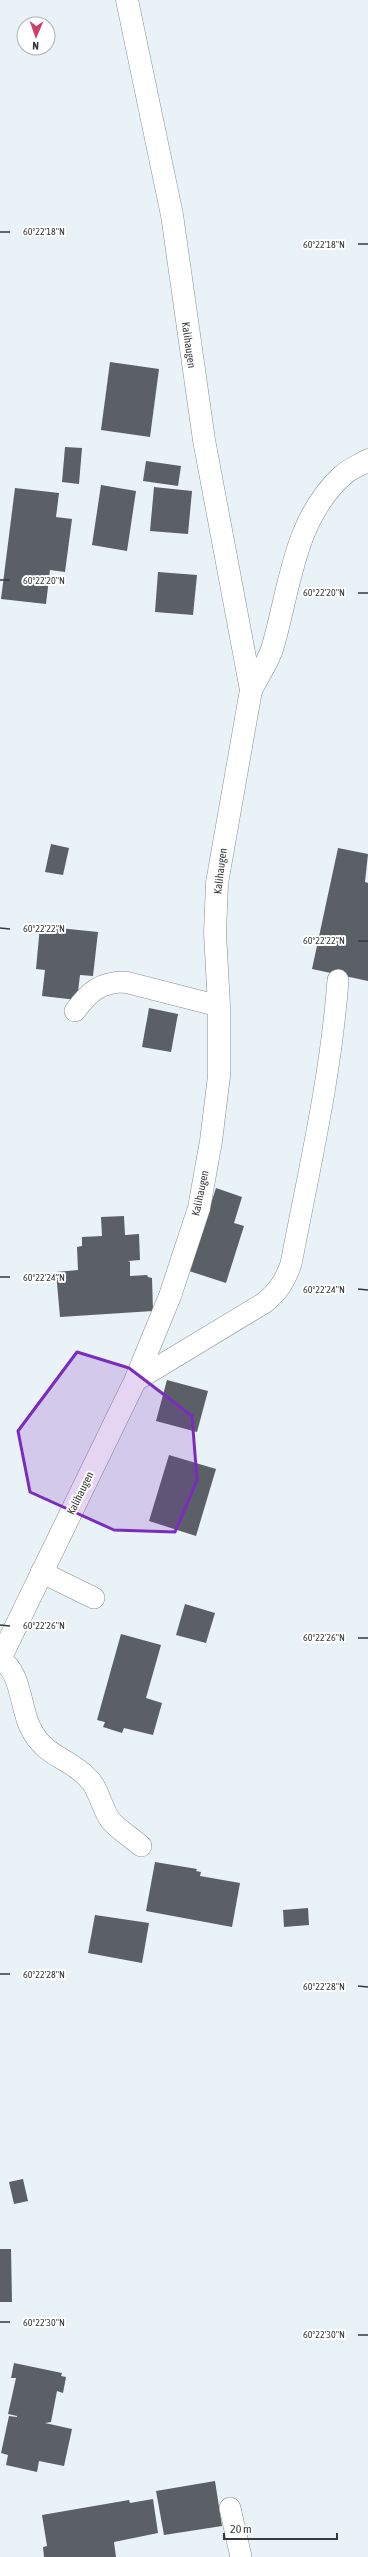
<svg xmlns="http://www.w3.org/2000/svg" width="368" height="2557" viewBox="0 0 368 2557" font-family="'Asap Condensed',sans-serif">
<rect width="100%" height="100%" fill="#e9f2f7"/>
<g fill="#5b5f66">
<polygon points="110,362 159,369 150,437 101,430"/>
<polygon points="65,447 82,448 79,484 62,482"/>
<polygon points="146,461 181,466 178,486 143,481"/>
<polygon points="101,485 136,491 127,551 92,545"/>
<polygon points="154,487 192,491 188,534 150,531"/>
<polygon points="15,488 59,493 56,517 72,519 65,572 50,570 46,604 1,599"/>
<polygon points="158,572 197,575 193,615 155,612"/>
<polygon points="51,844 69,848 63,875 45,872"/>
<polygon points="338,848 368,854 365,882 368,883 368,981 312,969"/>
<polygon points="40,926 98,932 93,976 80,975 77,1000 42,996 45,970 36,969"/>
<polygon points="149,1008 178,1014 171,1052 142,1047"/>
<polygon points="216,1188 242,1197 234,1223 244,1226 226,1283 189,1271"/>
<polygon points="124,1216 125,1235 139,1234 140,1260 128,1261 130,1262 130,1276 147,1275 148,1277 152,1278 153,1311 60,1317 56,1272 78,1270 77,1247 82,1246 82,1237 102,1236 101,1217"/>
<polygon points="167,1380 208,1391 197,1432 156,1421"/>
<polygon points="169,1455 216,1469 196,1536 149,1521"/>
<polygon points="185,1604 215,1613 206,1643 176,1635"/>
<polygon points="121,1634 161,1645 146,1698 162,1703 153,1735 124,1728 122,1733 103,1727 105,1722 97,1720"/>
<polygon points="155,1862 197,1869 196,1871 201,1872 200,1876 240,1883 232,1927 146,1911"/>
<polygon points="308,1908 309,1925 284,1927 283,1910"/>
<polygon points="95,1915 149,1923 142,1963 88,1953"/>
<polygon points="23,2179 28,2201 14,2204 9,2182"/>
<polygon points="0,2249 11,2249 12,2302 0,2302"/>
<polygon points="14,2363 62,2373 61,2376 66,2377 63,2393 57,2391 51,2422 45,2423 72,2429 64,2466 39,2461 37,2472 6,2465 8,2455 1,2453 9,2416 17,2417 17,2416 8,2414 16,2378 11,2378"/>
<polygon points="215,2481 222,2526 164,2535 156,2491"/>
<polygon points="153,2499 158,2533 114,2542 116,2557 44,2557 43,2547 47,2546 42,2515 129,2500 130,2503"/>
</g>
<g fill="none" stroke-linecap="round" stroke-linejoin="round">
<g stroke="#878f94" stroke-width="22">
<g id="service">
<path d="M75 1011C89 992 100 982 125 982L219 1006"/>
<path d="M135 1381 264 1303C278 1292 285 1281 291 1264 309 1170 331 1076 338 980"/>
<polyline points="41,1572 94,1598"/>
<path d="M0 1659C21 1671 20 1706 30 1727 45 1758 67 1756 88 1778 100 1790 101 1808 111 1821 119 1830 132 1838 141 1846"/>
<polyline points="230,2508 241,2557"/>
</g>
</g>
<g stroke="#878f94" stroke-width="23">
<g id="minor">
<path d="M251 690C258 676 269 661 273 646 290 587 294 520 342 476 349 469 360 465 368 460"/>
<polyline points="0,1659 135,1381 170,1296 199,1208 211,1141 219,1076 219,1006 215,933 217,883 251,690 204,440 172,215 127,0"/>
</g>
</g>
<use href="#service" stroke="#fff" stroke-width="21"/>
<use href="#minor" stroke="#fff" stroke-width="22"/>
</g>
<path fill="#7b2cbf" fill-opacity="0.2" stroke="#7b2cbf" stroke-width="3" stroke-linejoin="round" d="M77 1352 129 1368 192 1416 197 1480 175 1532 114 1530 30 1492 18 1431Z"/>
<path fill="none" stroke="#373a3c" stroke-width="1.5" d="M0 232H10M358 244H368M0 580H10M358 593H368M0 928 10 929M358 941H368M0 1277H10M358 1289 368 1290M0 1625 10 1626M358 1638H368M0 1974H10M358 1986 368 1987M0 2322H10M358 2335H368"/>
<g text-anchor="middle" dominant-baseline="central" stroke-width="4" stroke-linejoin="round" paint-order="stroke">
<g font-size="11" fill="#373a3c" stroke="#fff">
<text transform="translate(189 345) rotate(82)">Kalihaugen</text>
<text transform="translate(220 871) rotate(-83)">Kalihaugen</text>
<text transform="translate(200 1193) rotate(-78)">Kalihaugen</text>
<text transform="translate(80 1493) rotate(-64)">Kalihaugen</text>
</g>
</g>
<g font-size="10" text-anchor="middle" fill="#373a3c" stroke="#fff" stroke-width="4" stroke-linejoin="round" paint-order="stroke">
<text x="44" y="235">60°22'18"N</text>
<text x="324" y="248">60°22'18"N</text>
<text x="44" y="584">60°22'20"N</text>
<text x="324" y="596">60°22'20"N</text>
<text x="44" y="932">60°22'22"N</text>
<text x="324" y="944">60°22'22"N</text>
<text x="44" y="1281">60°22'24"N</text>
<text x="324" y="1293">60°22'24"N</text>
<text x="44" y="1629">60°22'26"N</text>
<text x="324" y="1641">60°22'26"N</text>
<text x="44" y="1978">60°22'28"N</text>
<text x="324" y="1990">60°22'28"N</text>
<text x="44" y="2326">60°22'30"N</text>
<text x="324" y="2338">60°22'30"N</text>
</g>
<g transform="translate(36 36) rotate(182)"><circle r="19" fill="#ffffff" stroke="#afb0b1"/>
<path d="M0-3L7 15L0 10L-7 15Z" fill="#ce406a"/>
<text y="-6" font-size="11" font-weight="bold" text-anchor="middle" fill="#373a3c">N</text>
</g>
<path d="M224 2533v6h113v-6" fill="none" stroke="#373a3c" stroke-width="2"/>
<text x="230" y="2533" font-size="12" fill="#373a3c" stroke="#ffffff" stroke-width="3" paint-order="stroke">20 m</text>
</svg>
